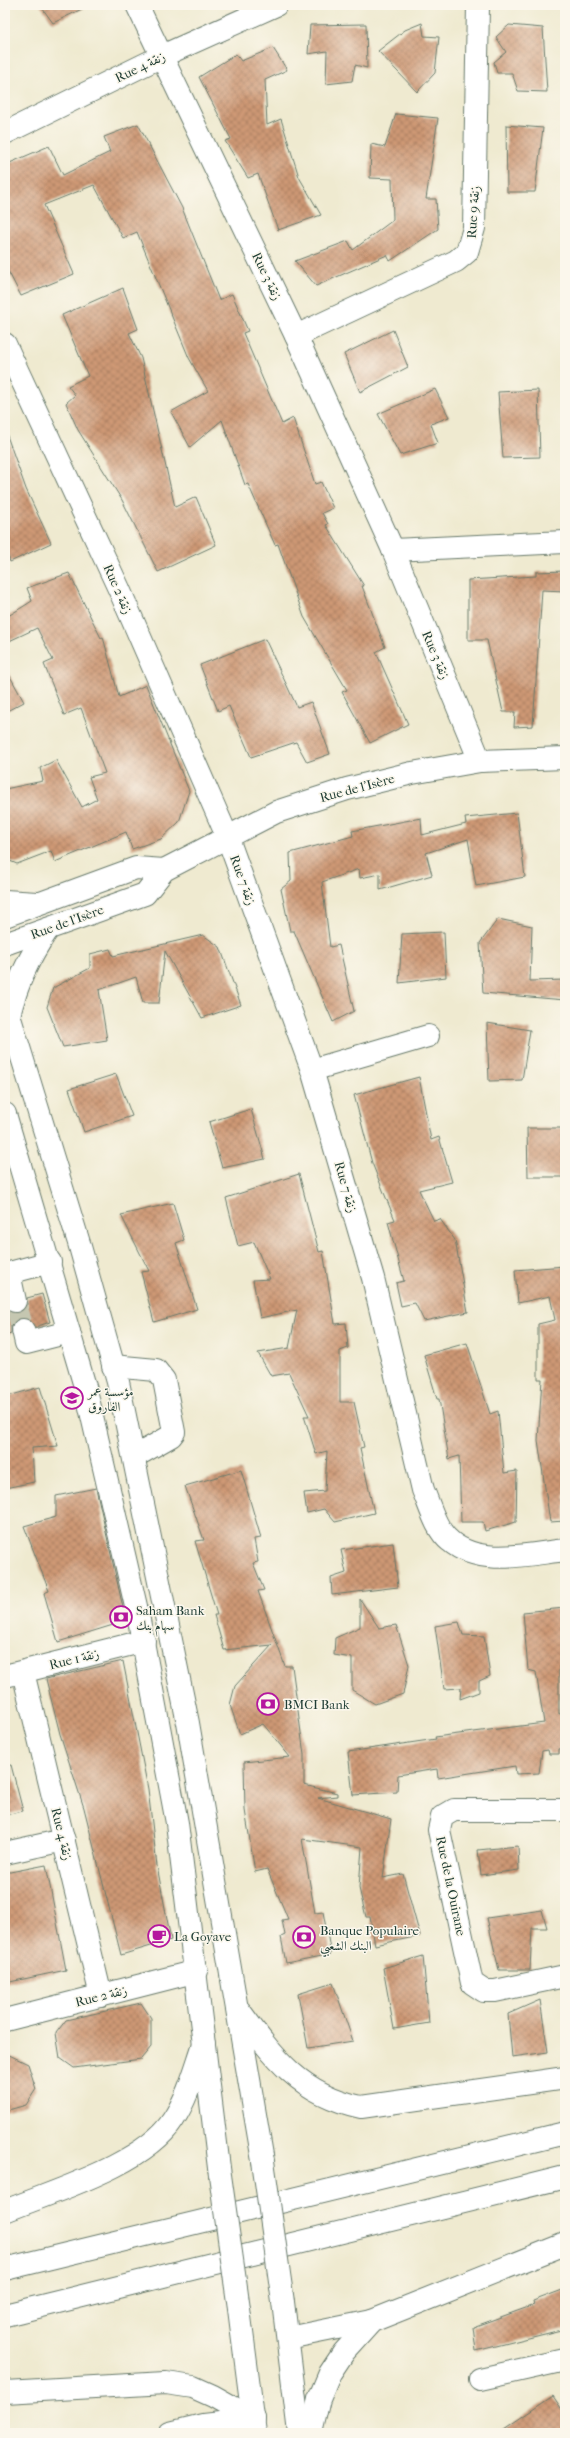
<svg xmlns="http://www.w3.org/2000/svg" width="570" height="2438" viewBox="0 0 570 2438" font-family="'IM FELL French Canon',Amiri,serif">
<defs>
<pattern id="building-cross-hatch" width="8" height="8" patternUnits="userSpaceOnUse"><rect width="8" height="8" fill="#ce9875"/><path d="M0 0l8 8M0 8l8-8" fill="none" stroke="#a77d61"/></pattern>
</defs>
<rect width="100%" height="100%" fill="#fbf7ec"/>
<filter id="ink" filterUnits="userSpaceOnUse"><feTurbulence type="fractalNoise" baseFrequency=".025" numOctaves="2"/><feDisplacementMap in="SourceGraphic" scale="8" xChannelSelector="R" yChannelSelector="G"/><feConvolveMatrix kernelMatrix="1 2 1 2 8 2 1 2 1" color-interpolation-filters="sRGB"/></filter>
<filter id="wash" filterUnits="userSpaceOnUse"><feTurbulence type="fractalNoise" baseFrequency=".012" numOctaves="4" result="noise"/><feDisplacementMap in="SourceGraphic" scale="16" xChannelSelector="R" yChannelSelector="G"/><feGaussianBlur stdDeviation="0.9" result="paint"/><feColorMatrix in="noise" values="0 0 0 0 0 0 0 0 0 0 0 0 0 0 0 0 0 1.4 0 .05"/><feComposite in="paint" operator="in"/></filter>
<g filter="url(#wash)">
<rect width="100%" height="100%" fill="#efead0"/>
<g id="blocks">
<g fill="url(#building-cross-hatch)">
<polygon points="40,5 90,5 53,23"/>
<polygon points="422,23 424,36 439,37 435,73 417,92 378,51 405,30"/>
<polygon points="366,24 367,68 355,65 352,81 326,84 327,51 308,54 310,25"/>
<polygon points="509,25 543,28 547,92 518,91 512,73 497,73 494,62 506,52 496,37"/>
<polygon points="273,48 287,70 265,80 267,125 281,119 299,177 321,215 278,230 258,174 248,178 225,141 231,139 199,77 236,54 241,61"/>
<polygon points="396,114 438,118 426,199 436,199 438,229 390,261 387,255 316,286 295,261 348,241 353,250 393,220 392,179 370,178 371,144 385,147"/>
<polygon points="138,124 182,208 219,300 232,294 248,331 243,333 282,424 293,418 315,484 321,482 333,508 322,513 328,524 326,525 364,586 362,586 385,647 376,652 408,724 370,743 342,692 347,690 304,617 278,544 275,545 248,484 245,485 222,420 190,447 171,412 208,391 189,358 137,232 123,238 94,185 44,205 74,274 21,296 5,265 5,165 49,146 63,175 110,152 104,137"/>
<polygon points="506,125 543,128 535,192 507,192"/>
<polygon points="123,288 138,329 129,333 141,358 175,507 196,497 216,545 158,572 122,500 78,430 66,403 75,395 68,386 88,376 62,315"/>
<polygon points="393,330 408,367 360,392 344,354"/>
<polygon points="435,389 449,417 431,424 438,443 400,455 378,414"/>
<polygon points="538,390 540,457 503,458 498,392"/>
<polygon points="6,433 26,489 51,543 10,562 5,548"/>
<polygon points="565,571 565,591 542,590 533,726 514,727 515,712 503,712 487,640 468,640 468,580 536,576 536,572"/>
<polygon points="69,573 101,638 103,637 119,697 146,685 189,791 179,822 161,839 132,849 126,832 55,862 51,851 17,864 5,859 5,789 43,781 40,768 56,760 82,807 97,799 89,777 105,773 81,708 64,715 44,664 53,660 37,628 5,643 5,618 32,601 27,588"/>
<polygon points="265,639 297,707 311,702 330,754 307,762 296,742 251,757 229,706 218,711 200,665"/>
<polygon points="5,667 24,702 5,712"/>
<polygon points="517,813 525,877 476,886 468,839 426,853 432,875 380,890 380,874 360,878 359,869 322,882 330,947 339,945 354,1011 333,1022 294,931 290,931 281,889 291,881 290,853 353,836 352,831 421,818 422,835 466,824 465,818"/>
<polygon points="498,919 532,926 530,981 565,980 565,1000 483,993 480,943"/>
<polygon points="444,932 446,977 399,983 402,934"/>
<polygon points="203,935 220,947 241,1005 202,1018 165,951 159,1003 143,1003 136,977 99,990 107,1040 63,1047 47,1007 53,988 90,968 90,954 110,949 113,956"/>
<polygon points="487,1023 530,1030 522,1080 489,1081"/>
<polygon points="116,1074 132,1116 84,1132 69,1089"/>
<polygon points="419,1077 431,1140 439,1137 452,1182 419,1190 434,1221 440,1219 455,1240 468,1312 424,1321 415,1303 401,1306 396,1283 404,1281 388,1222 395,1220 372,1163 354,1095"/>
<polygon points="251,1109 265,1159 222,1168 209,1122"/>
<polygon points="527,1128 565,1128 565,1177 528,1177"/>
<polygon points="299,1174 319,1252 323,1251 335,1324 346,1323 348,1348 340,1351 340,1402 354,1402 364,1447 360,1448 374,1513 335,1522 324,1509 307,1513 304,1493 325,1491 327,1451 316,1454 304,1416 309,1416 289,1373 271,1376 258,1353 289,1348 297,1310 260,1318 253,1280 270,1279 254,1242 238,1246 226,1198"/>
<polygon points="173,1203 184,1240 176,1243 197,1309 154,1322 141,1272 149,1271 121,1215"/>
<polygon points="565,1266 565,1521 550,1522 538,1440 542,1379 538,1379 538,1324 555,1320 550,1296 518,1303 515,1270"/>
<polygon points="42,1294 50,1322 35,1327 27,1318 20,1318 11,1326 11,1333 5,1335 5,1308 11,1313 18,1313 27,1305 27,1298"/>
<polygon points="467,1343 490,1414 498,1411 504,1473 517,1471 516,1522 485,1531 483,1522 461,1522 459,1456 449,1459 439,1399 437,1399 424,1355"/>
<polygon points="40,1387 58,1446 32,1448 34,1482 5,1488 5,1397"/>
<polygon points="241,1470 261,1538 254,1539 258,1562 253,1563 264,1590 258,1591 285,1666 292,1666 304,1755 304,1785 337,1793 337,1796 318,1798 391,1819 383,1878 403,1874 420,1936 375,1945 370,1917 366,1917 359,1888 362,1847 302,1839 315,1913 323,1912 331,1954 286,1963 281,1937 285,1935 282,1920 288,1919 267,1869 255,1872 245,1810 244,1762 290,1757 263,1724 240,1734 230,1705 235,1686 272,1645 224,1650 214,1615 217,1615 195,1541 204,1540 185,1486"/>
<polygon points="96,1488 126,1621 58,1642 44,1593 49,1591 24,1526 56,1517 56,1496"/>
<polygon points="393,1543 398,1587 332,1595 331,1578 346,1573 341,1550"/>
<polygon points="360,1599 379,1628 396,1625 409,1665 403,1694 375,1704 352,1690 352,1658 334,1655 335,1638 360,1627"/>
<polygon points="565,1608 565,1663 559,1666 559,1714 565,1713 565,1748 559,1749 559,1754 549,1754 548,1750 542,1751 539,1773 516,1774 515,1766 438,1778 437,1769 398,1775 397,1792 353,1795 348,1752 436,1739 435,1737 544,1723 536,1672 528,1670 523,1612"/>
<polygon points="459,1622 463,1635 484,1636 490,1676 479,1681 479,1692 460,1699 461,1688 444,1689 435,1626"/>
<polygon points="123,1661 148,1789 157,1866 171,1940 121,1955 84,1808 60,1734 46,1679"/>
<polygon points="11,1765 23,1811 5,1815 5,1766"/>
<polygon points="518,1846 519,1870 481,1875 478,1850"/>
<polygon points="46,1865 66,1970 5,1983 5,1873"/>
<polygon points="542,1910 547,1928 532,1928 530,1970 499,1970 487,1918"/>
<polygon points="423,1956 429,2023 394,2029 383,1968"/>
<polygon points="333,1983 353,2041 308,2048 298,1994"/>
<polygon points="540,2000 548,2052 512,2057 508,2014"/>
<polygon points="141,2003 151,2018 151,2047 141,2059 74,2068 60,2058 56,2033 66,2020"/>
<polygon points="5,2053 28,2064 36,2089 26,2105 5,2111"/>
<polygon points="565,2289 565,2329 476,2351 473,2327 534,2305 533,2301"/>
<polygon points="553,2396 565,2414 565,2433 498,2433"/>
</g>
</g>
</g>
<g filter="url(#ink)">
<use href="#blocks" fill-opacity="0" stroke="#687a6b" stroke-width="1"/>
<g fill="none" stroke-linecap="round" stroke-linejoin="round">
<polyline stroke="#c5c7b1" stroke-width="22" stroke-dasharray="22 11" stroke-linecap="butt" points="15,1301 23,1330"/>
<g stroke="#687a6b" stroke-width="24">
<g id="minor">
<polyline points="137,5 296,336 393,550 480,761"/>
<polyline points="5,133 162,56 276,5"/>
<polyline points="296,336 456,261 467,252 474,228 478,5"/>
<path d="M5 344 119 589 227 836 312 1070 373 1278 423 1490C430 1506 436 1530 450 1541 480 1567 529 1554 565 1550"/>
<polyline points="393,550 565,542"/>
<polyline points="5,916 136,868 164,870"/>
<polyline points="5,944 145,894 164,870 276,812 347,789 412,773 480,761 565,758"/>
<polyline points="312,1070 428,1036"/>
<polyline points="15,1301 9,1273 50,1262"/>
<polyline points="23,1330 26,1343 69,1332"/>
<polyline points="113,1366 156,1370 164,1380 174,1432 171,1436 134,1457"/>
<polyline points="23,1672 101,1996"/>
<polyline points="5,1676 144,1641"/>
<polyline points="565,1810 454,1810 442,1817 439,1830 472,1983 484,1991 495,1991 565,1976"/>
<polyline points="5,1853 64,1840"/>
<polyline points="5,2020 197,1971"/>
<polyline points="480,2379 565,2360"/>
<polyline points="170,2433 203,2425 254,2419"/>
</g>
</g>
<g stroke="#687a6b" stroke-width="24">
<g id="major">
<polyline points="5,901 37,903"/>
<polyline points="5,1002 79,1243 118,1382 188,1723 263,2161"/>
<path d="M9 1015C18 981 28 959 48 929"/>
<polyline points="5,1114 86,1390 138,1615 177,1823 219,2168"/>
<polyline points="283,2302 299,2433"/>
<polyline points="239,2309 255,2433"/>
</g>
</g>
<g stroke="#687a6b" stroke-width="24">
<g id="highway">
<path d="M239 2010C274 2058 300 2094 361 2107L565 2078"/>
<path d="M5 2211C54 2191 145 2164 173 2120 188 2097 195 2070 204 2044"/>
<polyline points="5,2269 565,2133"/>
<polyline points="5,2315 565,2177"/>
<polyline points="288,2338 372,2321"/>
<polyline points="5,2392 166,2383 193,2387 213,2396 254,2419"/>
<polyline points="311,2433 319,2399 330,2373 344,2352 372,2321 565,2244"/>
</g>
</g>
<use href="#minor" stroke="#fff" stroke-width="22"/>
<use href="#major" stroke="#fff" stroke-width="22"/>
<use href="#highway" stroke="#fff" stroke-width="22"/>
<g stroke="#687a6b" stroke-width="24" stroke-linecap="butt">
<g id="major-bridge">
<polyline points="263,2161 283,2302"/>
<polyline points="219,2168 239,2309"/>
</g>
</g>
<use href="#major-bridge" stroke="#fff" stroke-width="22"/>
</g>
</g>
<defs>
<g id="school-ring" transform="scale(1.15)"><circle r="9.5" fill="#fbf7ec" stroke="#b5179e" stroke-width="1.5"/><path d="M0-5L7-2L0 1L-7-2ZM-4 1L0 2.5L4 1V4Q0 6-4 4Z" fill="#b5179e"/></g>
<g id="bank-ring" transform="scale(1.15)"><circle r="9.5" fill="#fbf7ec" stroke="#b5179e" stroke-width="1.5"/><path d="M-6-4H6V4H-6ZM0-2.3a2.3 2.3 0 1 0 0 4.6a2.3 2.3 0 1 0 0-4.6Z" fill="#b5179e"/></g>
<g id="cafe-ring" transform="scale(1.15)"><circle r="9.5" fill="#fbf7ec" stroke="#b5179e" stroke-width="1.5"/><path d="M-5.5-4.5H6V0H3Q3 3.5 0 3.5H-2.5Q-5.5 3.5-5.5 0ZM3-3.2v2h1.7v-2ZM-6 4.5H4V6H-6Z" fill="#b5179e"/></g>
</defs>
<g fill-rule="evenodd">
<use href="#school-ring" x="72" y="1398"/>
<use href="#bank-ring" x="121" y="1617"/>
<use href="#bank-ring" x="268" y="1704"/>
<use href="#cafe-ring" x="159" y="1936"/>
<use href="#bank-ring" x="304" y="1937"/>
</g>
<g text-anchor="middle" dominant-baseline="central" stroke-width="3" stroke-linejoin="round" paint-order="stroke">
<g font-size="13" fill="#1f3d34" stroke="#fbf7ec">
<text transform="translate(140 67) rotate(-26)">Rue 4 زنقة</text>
<text transform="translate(473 212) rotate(-86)">Rue 9 زنقة</text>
<text transform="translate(267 276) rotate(64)">Rue 3 زنقة</text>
<text transform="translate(118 589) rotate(66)">Rue 2 زنقة</text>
<text transform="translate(436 655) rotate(67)">Rue 3 زنقة</text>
<text transform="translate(357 788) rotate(-15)">Rue de l'Isère</text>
<text transform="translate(243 880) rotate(70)">Rue 7 زنقة</text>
<text transform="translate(67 922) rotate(-20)">Rue de l'Isère</text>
<text transform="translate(346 1187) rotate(74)">Rue 7 زنقة</text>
<text transform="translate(74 1659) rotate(-14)">Rue 1 زنقة</text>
<text transform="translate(62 1834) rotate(76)">Rue 4 زنقة</text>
<text transform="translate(451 1886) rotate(78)">Rue de la Ouirane</text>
<text transform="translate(101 1996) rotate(-14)">Rue 2 زنقة</text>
</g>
<g font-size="13" fill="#1f3d34" stroke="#fbf7ec" text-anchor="start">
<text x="88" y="1391">مؤسسة عمر<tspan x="88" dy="15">الفاروق</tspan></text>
<text x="136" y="1610">Saham Bank<tspan x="136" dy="15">سهام بنك</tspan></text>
<text x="284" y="1704">BMCI Bank</text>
<text x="320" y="1930">Banque Populaire<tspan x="320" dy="15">البنك الشعبي</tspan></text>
<text x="174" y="1936">La Goyave</text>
</g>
</g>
<rect width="570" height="2438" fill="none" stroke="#fbf7ec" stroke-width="20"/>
</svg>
